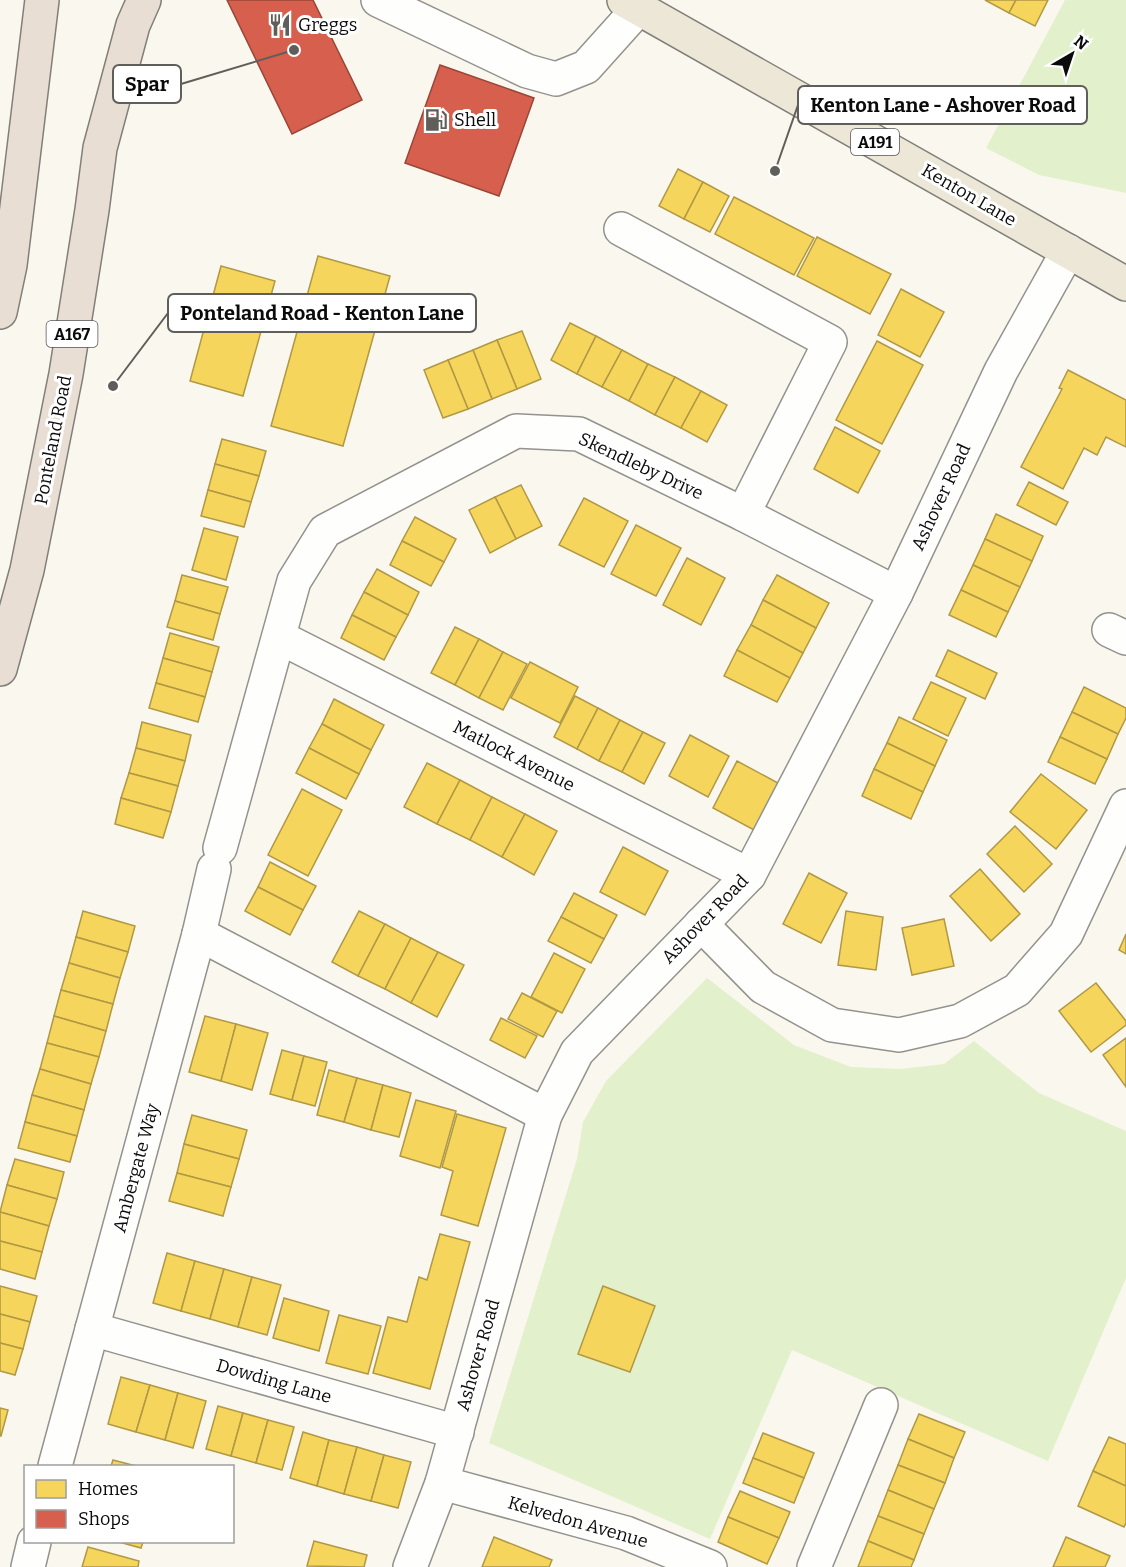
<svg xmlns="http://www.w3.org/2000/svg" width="1126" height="1567" viewBox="0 0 1126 1567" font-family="Bitter,serif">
<rect width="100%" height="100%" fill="#faf8ee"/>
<g fill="#e2f0cc">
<polygon points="1065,0 1126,0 1126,193 1039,175 986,148"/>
<polygon points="707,978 794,1045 851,1067 901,1069 944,1064 974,1041 1039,1093 1126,1131 1126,1278 1048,1461 792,1350 710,1539 489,1443 577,1159 583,1122 606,1081"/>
</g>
<g fill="#f6d55c" stroke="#b09844" stroke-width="1.5">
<polygon points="985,0 1016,0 1009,13"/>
<polygon points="1016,0 1048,0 1035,26 1009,13"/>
<polygon points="678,169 703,182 684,219 659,206"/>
<polygon points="703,182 729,196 710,232 684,219"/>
<polygon points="734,197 814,238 794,275 715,234"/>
<polygon points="817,237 891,274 870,314 797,276"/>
<polygon points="318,256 390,276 343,446 271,426"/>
<polygon points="221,266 275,281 243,396 190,381"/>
<polygon points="901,289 944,312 920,357 878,335"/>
<polygon points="570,323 596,336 577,374 551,360"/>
<polygon points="522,331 541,379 517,389 497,340"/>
<polygon points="596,336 622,350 602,387 577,374"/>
<polygon points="497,340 517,389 492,399 473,350"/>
<polygon points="877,341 923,365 882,444 836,420"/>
<polygon points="473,350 492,399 468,409 448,360"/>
<polygon points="622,350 648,364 629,401 602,387"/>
<polygon points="448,360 468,409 443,418 424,370"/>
<polygon points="648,364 675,377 655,415 629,401"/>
<polygon points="1068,370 1126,400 1126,447 1106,437 1097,455 1084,448 1063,489 1021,467 1062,389 1059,388"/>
<polygon points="675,377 701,391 681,428 655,415"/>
<polygon points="701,391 727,405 707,442 681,428"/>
<polygon points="835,427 880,451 858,493 814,469"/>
<polygon points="222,439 266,451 259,476 215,464"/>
<polygon points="215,464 259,476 251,502 208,490"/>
<polygon points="1029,482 1068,502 1056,525 1017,505"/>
<polygon points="521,485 542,526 516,539 495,497"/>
<polygon points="208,490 251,502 244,527 201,516"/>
<polygon points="495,497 516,539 490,553 469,510"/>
<polygon points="584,498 628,521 604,567 559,545"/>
<polygon points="996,514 1043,536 1032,561 985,539"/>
<polygon points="415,517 456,539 444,562 402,541"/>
<polygon points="636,525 681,548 656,596 611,574"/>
<polygon points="204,528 238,537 226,580 192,570"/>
<polygon points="985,539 1032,561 1020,587 973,565"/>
<polygon points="402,541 444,562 431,586 390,565"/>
<polygon points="687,558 725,578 701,625 663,605"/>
<polygon points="973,565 1020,587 1008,612 961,590"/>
<polygon points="377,569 419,592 408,615 364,592"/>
<polygon points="182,575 228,587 220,614 175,601"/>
<polygon points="777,575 829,603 816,628 763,600"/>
<polygon points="961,590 1008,612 996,637 949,615"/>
<polygon points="364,592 408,615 396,637 352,615"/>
<polygon points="763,600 816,628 803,653 751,625"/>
<polygon points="175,601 220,614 213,640 167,627"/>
<polygon points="352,615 396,637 384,660 341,638"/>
<polygon points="751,625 803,653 790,678 737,650"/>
<polygon points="455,627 479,639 455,685 431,673"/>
<polygon points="170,633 219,647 212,672 163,658"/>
<polygon points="479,639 503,652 479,698 455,685"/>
<polygon points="737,650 790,678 777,702 724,676"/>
<polygon points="948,650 997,673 985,699 936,676"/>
<polygon points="503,652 527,664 503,710 479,698"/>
<polygon points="163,658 212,672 205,697 156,683"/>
<polygon points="530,662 578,687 560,723 511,698"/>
<polygon points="931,682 966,698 948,736 913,719"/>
<polygon points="156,683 205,697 198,722 149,708"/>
<polygon points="1084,687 1126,708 1126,718 1118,734 1072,712"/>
<polygon points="575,696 598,708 577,749 554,737"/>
<polygon points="334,699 384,725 371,750 322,724"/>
<polygon points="598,708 620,720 599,761 577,749"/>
<polygon points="1072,712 1118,734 1107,759 1060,737"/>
<polygon points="899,717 947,740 935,766 887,743"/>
<polygon points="620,720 643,732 622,772 599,761"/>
<polygon points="142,722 191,735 185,761 136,748"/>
<polygon points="322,724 371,750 359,774 309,748"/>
<polygon points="643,732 665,743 644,784 622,772"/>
<polygon points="690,735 729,756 708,797 669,776"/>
<polygon points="1060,737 1107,759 1095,784 1048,762"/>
<polygon points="887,743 935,766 923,792 874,769"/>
<polygon points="136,748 185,761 178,786 129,773"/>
<polygon points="309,748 359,774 346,799 296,773"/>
<polygon points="737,761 778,783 754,830 713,808"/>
<polygon points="427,763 460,780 437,824 404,807"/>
<polygon points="874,769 923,792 911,819 862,796"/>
<polygon points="129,773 178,786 171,812 121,798"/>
<polygon points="1041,774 1087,810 1056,849 1010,812"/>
<polygon points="460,780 492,797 470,840 437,824"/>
<polygon points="302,789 342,810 308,876 268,855"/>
<polygon points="492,797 525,814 502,857 470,840"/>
<polygon points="121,798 171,812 163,838 115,824"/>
<polygon points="525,814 557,831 534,875 502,857"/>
<polygon points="1015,826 1052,864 1024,892 987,854"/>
<polygon points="623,847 668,871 645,915 600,892"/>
<polygon points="270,862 316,886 303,910 258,887"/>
<polygon points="980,869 1020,914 991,941 950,896"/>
<polygon points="809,873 847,893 821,943 783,924"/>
<polygon points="258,887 303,910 290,935 245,911"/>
<polygon points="574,893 617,915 604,939 561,917"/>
<polygon points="83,911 135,926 128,952 76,937"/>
<polygon points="359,911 385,924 358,976 332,962"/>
<polygon points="846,911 883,917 876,970 838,965"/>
<polygon points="561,917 604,939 591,963 548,941"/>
<polygon points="944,919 954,966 912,975 902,928"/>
<polygon points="385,924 411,938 385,989 358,976"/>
<polygon points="1126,934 1126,954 1119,950"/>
<polygon points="76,937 128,952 120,978 69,963"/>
<polygon points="411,938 438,952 411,1003 385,989"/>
<polygon points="438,952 464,965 437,1017 411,1003"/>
<polygon points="554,953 585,969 562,1013 531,997"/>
<polygon points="69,963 120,978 113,1004 61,990"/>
<polygon points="1096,983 1126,1021 1126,1025 1091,1052 1059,1011"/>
<polygon points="61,990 113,1004 106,1031 54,1016"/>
<polygon points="522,993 557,1011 543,1037 508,1019"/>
<polygon points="54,1016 106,1031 99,1057 47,1043"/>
<polygon points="205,1016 236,1024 221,1081 189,1072"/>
<polygon points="501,1018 537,1036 525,1058 490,1040"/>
<polygon points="236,1024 268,1033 252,1090 221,1081"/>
<polygon points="1126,1038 1126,1087 1103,1055"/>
<polygon points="47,1043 99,1057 91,1084 40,1069"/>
<polygon points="282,1050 304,1056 292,1100 270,1094"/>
<polygon points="304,1056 327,1062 315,1106 292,1100"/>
<polygon points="40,1069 91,1084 84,1110 32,1095"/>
<polygon points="329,1070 357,1078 344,1122 317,1115"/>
<polygon points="357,1078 383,1085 371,1130 344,1122"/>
<polygon points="383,1085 411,1093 399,1137 371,1130"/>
<polygon points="32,1095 84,1110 77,1136 25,1122"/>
<polygon points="416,1100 456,1111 440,1168 400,1156"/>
<polygon points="457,1114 506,1128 478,1226 441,1215 453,1171 442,1167"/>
<polygon points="192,1115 247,1130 239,1159 184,1144"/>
<polygon points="25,1122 77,1136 70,1162 18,1148"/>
<polygon points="184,1144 239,1159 231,1187 177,1173"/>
<polygon points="15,1159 64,1172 57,1199 7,1185"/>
<polygon points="177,1173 231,1187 223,1216 169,1201"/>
<polygon points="7,1185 57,1199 49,1226 0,1212"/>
<polygon points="0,1212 49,1226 42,1252 0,1241"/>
<polygon points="440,1234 470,1242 430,1389 373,1373 388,1317 407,1322 419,1277 427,1280"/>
<polygon points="0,1241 42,1252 35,1279 0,1269"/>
<polygon points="167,1253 195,1261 181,1311 153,1303"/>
<polygon points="195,1261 224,1269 210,1319 181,1311"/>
<polygon points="224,1269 252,1277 238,1327 210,1319"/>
<polygon points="252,1277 281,1285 267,1335 238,1327"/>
<polygon points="0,1286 37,1296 30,1322 0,1314"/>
<polygon points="603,1286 655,1306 630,1372 578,1354"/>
<polygon points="284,1298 329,1311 319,1351 273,1338"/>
<polygon points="0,1314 30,1322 23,1349 0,1343"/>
<polygon points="339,1315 381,1326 368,1374 326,1363"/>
<polygon points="0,1343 23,1349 15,1375 0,1371"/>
<polygon points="121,1377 150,1385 136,1432 108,1424"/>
<polygon points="150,1385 178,1393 165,1440 136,1432"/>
<polygon points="178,1393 206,1401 193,1448 165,1440"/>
<polygon points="218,1406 243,1413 231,1456 206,1449"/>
<polygon points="0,1408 8,1410 1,1436 0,1436"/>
<polygon points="243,1413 268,1420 256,1463 231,1456"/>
<polygon points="919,1414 965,1432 954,1458 908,1439"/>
<polygon points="268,1420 294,1427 282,1470 256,1463"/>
<polygon points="303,1432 329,1440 317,1486 290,1478"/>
<polygon points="763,1433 814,1453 804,1478 753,1458"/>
<polygon points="1109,1437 1126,1444 1126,1486 1093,1471"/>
<polygon points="908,1439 954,1458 945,1483 898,1465"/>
<polygon points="329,1440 357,1447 344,1494 317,1486"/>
<polygon points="357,1447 384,1455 371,1501 344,1494"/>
<polygon points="384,1455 411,1462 398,1508 371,1501"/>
<polygon points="753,1458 804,1478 794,1503 743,1483"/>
<polygon points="113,1460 136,1466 111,1466"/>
<polygon points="898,1465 945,1483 934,1509 888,1490"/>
<polygon points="1093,1471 1126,1486 1126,1523 1124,1527 1078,1506"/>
<polygon points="888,1490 934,1509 924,1534 878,1516"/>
<polygon points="740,1491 790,1512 779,1538 728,1517"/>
<polygon points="878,1516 924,1534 914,1560 868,1541"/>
<polygon points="728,1517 779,1538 767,1564 718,1542"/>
<polygon points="494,1537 552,1560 549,1567 482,1567"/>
<polygon points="1066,1537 1110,1556 1105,1567 1053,1567"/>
<polygon points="314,1541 367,1555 364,1567 307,1566"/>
<polygon points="868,1541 914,1560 911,1567 858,1567"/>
<polygon points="119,1542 143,1542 141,1548"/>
<polygon points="88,1547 139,1561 138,1567 82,1567"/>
</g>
<g fill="#d6604d" stroke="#994639" stroke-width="1.5">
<polygon points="227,0 313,0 362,100 292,134"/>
<polygon points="440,65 534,98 499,196 405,163"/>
</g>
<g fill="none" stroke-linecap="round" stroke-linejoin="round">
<g stroke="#93928d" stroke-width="36">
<g id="minor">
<polyline points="378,0 527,71 556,79 586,67 639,8"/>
<polyline points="621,229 830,342 743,514"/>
<polyline points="1109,630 1126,638"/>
<polyline points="279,637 749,875"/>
<polyline points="220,848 294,581 325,531 516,431 579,434 743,514 896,593"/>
<polyline points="701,924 763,987 832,1025 899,1035 960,1021 1017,990 1066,934 1126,806"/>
<polyline points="199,934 545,1115"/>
<polyline points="92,1329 457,1432"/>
<polyline points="55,1466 199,934 214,869"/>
<polyline points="442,1483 626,1533 710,1567"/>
<polyline points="28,1567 34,1542"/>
<polyline points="410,1567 442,1483 545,1115 577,1052 749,875 896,593 1001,371 1068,251"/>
<polyline points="814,1567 881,1405"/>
</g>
</g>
<g stroke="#807f7a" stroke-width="36">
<polyline id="major" points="624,0 1126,284"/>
</g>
<g stroke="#807f7a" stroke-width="36">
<g id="highway">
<polyline points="0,312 10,265 42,0"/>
<polyline points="0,669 27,570 66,374 92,210 100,148 133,25 144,0"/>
</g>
</g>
<use href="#minor" stroke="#fefefc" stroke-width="33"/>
<use href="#major" stroke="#ece7d6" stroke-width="33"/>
<use href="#highway" stroke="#e9ded3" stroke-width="33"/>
</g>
<defs>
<g id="restaurant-bare" transform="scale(1.8)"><path d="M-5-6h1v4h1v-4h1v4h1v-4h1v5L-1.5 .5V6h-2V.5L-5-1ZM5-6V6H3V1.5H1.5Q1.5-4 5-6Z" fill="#5f5e5a" stroke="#fff" stroke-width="2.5" paint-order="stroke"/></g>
<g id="fuel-bare" transform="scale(1.8)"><path d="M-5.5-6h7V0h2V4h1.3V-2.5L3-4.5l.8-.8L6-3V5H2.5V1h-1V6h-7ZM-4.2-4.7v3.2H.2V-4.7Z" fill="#5f5e5a" stroke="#fff" stroke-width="2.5" paint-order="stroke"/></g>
</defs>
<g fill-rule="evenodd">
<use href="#restaurant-bare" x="280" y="25"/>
<use href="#fuel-bare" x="436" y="120"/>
</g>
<g text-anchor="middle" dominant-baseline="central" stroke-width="6" stroke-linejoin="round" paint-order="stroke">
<g fill="#fff" stroke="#545454" stroke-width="1.5">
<rect x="851" y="129" width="48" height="26" rx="4.5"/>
<rect x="46.5" y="321" width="51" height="26" rx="4.5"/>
</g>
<g font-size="16" font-weight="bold" fill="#0b0b0b">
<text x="875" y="142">A191</text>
<text x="72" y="334">A167</text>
</g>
<g font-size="18" fill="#0b0b0b" stroke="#fff" text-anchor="start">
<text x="298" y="25">Greggs</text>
<text x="454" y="120">Shell</text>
</g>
<g font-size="18" fill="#0b0b0b" stroke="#fff">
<text transform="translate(969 195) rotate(30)">Kenton Lane</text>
<text transform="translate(53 440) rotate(-79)">Ponteland Road</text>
<text transform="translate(641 466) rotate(25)">Skendleby Drive</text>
<text transform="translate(941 497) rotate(-65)">Ashover Road</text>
<text transform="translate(514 756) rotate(27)">Matlock Avenue</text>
<text transform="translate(705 919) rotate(-46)">Ashover Road</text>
<text transform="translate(136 1168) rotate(-75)">Ambergate Way</text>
<text transform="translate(478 1355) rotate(-74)">Ashover Road</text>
<text transform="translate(274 1381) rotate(16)">Dowding Lane</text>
<text transform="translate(578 1522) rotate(16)">Kelvedon Avenue</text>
</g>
</g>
<path fill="none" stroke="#5f5e5a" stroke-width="2" d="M294 50L181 84M775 171L798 105M113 386L168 313"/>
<g fill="#5f5e5a" stroke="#fff" stroke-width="2">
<circle cx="294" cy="50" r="6"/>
<circle cx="775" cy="171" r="6"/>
<circle cx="113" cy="386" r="6"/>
</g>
<g fill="#fff" stroke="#5f5e5a" stroke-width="2">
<rect x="113" y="65" width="68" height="38" rx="6"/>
<rect x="798" y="86" width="289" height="38" rx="6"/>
<rect x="168" y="294" width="308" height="38" rx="6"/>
</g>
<g font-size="20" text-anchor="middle" font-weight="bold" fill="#0b0b0b">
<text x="147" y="91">Spar</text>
<text x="943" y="112">Kenton Lane - Ashover Road</text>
<text x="322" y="320">Ponteland Road - Kenton Lane</text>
</g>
<rect x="24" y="1465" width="210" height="78" fill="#ffffff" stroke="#9d9d9d" stroke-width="1.5"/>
<rect x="36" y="1480" width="30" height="18" fill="#f6d55c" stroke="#9d9d9d" stroke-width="1.5"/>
<text x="78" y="1495" font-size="18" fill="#0b0b0b">Homes</text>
<rect x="36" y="1510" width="30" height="18" fill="#d6604d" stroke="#9d9d9d" stroke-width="1.5"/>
<text x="78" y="1525" font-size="18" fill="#0b0b0b">Shops</text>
<g transform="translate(1072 54) rotate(39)" stroke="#ffffff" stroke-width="4.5" paint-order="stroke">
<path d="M0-4.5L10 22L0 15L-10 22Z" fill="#0b0b0b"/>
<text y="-9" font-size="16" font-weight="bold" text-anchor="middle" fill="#0b0b0b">N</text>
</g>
</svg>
